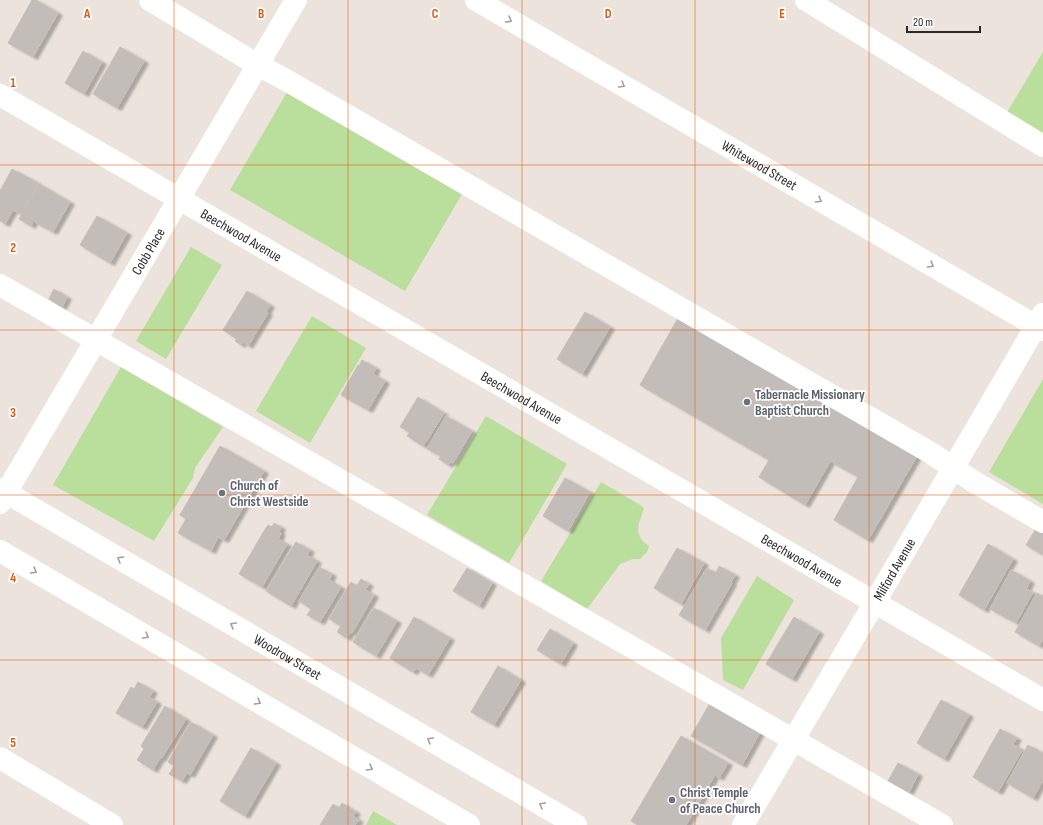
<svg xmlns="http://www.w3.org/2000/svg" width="1043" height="825" viewBox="0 0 1043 825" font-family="'Sofia Sans Condensed',sans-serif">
<defs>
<filter id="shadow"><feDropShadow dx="4.5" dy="2.5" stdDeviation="1" flood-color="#0004"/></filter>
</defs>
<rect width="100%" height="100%" fill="#ebe3dc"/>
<g fill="#badf9c">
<polygon points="1043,52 1043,135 1006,114"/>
<polygon points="290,87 465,189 405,291 230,190"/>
<polygon points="191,247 222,265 166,359 136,341"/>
<polygon points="312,316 366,348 310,443 256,411"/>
<polygon points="121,367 223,427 195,468 193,478 154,541 53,485"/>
<polygon points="1043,379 1043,504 989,472"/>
<polygon points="486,416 567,464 509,563 427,515"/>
<path d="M601 482 642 506 644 509C638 525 633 535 649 546L647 552 640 559H633L620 564 587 609 541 581Z"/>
<polygon points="757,576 794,600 743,690 723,680 721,638"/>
<polygon points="373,811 397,825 366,825"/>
</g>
<g fill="#c3bdb9" stroke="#c6bfb6" filter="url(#shadow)">
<polygon points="32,0 36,0 58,13 33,57 8,43"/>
<polygon points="120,47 144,61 117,108 93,94"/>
<polygon points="83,51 102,62 84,94 65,83"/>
<polygon points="12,169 38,183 21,214 13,210 5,224 0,221 0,191"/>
<polygon points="39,184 70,202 53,232 33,221 31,226 19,219"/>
<polygon points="97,216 127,233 110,263 80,245"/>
<polygon points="54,289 67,297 62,307 49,299"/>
<polygon points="247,291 270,305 266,312 268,313 248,346 243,342 241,345 235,341 237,339 223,330"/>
<polygon points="585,312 610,327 582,374 557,359"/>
<polygon points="678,318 854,420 805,505 759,477 769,460 640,385"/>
<polygon points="362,360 376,368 373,374 385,381 368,410 341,395 358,365 359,366"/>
<polygon points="418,397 444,413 426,442 425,442 423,446 407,436 410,432 400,427"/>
<polygon points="446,416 472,431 453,463 450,462 448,465 439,459 441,456 427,449"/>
<polygon points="854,420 917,456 868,540 834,520 858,477 830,461"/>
<polygon points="220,446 264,471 224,540 218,537 211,551 178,533 186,519 180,515"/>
<polygon points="565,478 590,492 568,531 543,516"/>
<polygon points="274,523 281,527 279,532 281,533 278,539 287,544 262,587 239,574 264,531 268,525 272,527"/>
<polygon points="1037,527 1043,530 1043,555 1026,545"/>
<polygon points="296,542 310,550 307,555 317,561 291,606 266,591"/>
<polygon points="988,544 1013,559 984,610 959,595"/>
<polygon points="677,548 704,563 681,604 654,588"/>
<polygon points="719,566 735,575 731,582 732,583 705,630 679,615 707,568 716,573"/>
<polygon points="319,567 332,574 329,580 341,587 320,622 307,615 311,609 299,601"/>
<polygon points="467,568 492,583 479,606 453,591"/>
<polygon points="1011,570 1030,581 1026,589 1033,592 1016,623 990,609"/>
<polygon points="361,579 369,584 365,590 374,595 352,633 350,632 347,638 337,632 341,626 329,619 351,582 357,586"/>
<polygon points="1037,593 1043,596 1043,639 1039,646 1015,632"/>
<polygon points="374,608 397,621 376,656 353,642"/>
<polygon points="414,617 450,638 428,675 416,668 413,672 390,658"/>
<polygon points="794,617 819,632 792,679 766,664"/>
<polygon points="550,629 573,643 561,664 537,650"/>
<polygon points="498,666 521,680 494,725 471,712"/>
<polygon points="138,682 153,691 149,697 157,702 142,727 116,713 131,687 134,689"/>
<polygon points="941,700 969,715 944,759 917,743"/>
<polygon points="710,703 760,732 742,765 691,736"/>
<polygon points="165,706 186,719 161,759 160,758 153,770 137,760 144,749 141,746"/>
<polygon points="191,722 213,735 190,775 187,773 182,781 169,774 174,766 168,762"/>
<polygon points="1000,729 1017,738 1013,744 1022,750 998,792 973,777"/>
<polygon points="681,736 728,763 719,778 715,775 686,825 638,825 631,821"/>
<polygon points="1028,745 1043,753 1043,780 1033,798 1007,783"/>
<polygon points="251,748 276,763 245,816 220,801"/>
<polygon points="898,763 918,774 909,792 888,781"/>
<polygon points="342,803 356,812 353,816 359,820 355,825 320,825 333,804 339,808"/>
</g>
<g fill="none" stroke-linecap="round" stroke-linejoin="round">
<g stroke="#fff" stroke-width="22">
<polyline points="150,0 258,65 286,80 931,453 976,483 1043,522"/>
<path id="s1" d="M476 0 1043 330"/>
<polyline points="806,0 1043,146"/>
<path id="s2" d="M0 95 1043 700"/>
<polyline points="0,285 942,825"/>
<path id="s3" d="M0 489 576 825"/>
<path id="s4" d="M0 503 296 0"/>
<polyline points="0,551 469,825"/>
<polyline points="0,758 112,825"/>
<path id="s5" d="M743 825 875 602 1043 314"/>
</g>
</g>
<defs><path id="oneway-chevron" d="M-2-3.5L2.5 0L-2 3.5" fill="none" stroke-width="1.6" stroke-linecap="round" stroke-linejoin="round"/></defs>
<g stroke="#9f9f9f">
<use href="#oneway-chevron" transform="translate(509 20) rotate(30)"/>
<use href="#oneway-chevron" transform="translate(622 85) rotate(30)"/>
<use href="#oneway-chevron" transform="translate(819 200) rotate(30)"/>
<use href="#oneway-chevron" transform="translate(931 265) rotate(30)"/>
<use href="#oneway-chevron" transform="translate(120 559) rotate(-150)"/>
<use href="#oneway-chevron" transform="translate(34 571) rotate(30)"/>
<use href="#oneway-chevron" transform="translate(233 625) rotate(-150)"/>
<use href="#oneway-chevron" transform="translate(146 636) rotate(30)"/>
<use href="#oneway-chevron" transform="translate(258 702) rotate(30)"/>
<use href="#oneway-chevron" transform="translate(430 740) rotate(-150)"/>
<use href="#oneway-chevron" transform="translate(370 768) rotate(30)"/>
<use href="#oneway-chevron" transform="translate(542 805) rotate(-150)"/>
</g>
<path fill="none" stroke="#de570e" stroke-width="1" stroke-opacity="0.55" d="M174 0V825M348 0V825M522 0V825M695 0V825M869 0V825M0 165H1043M0 330H1043M0 495H1043M0 660H1043"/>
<g fill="#6b7280" stroke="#fff" stroke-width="1.5">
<circle cx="747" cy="402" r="4"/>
<circle cx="222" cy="493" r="4"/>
<circle cx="672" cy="800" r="4"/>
</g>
<g text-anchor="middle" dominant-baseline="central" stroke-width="3.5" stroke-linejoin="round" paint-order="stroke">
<g font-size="14" fill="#2a2a2a" stroke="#fff">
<text stroke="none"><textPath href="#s1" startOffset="328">Whitewood Street</textPath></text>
<text stroke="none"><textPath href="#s2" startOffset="279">Beechwood Avenue</textPath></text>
<text stroke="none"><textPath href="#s4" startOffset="292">Cobb Place</textPath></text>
<text stroke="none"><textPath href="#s2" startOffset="603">Beechwood Avenue</textPath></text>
<text stroke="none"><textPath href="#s2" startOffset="927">Beechwood Avenue</textPath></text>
<text stroke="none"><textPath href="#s5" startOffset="297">Milford Avenue</textPath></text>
<text stroke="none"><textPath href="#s3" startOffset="333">Woodrow Street</textPath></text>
</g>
<g font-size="14" font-weight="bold" fill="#5b616d" stroke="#fff" text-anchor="start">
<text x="755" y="394">Tabernacle Missionary<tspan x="755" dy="16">Baptist Church</tspan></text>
<text x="230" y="485">Church of<tspan x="230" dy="16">Christ Westside</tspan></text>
<text x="680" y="792">Christ Temple<tspan x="680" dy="16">of Peace Church</tspan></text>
</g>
</g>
<g font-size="13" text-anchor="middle" font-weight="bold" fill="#de570e" stroke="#fff" stroke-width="3.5" stroke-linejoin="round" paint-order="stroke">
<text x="87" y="18">A</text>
<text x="261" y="18">B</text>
<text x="435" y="18">C</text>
<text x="608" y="18">D</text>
<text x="782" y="18">E</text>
<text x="13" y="87">1</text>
<text x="13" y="252">2</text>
<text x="13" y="417">3</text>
<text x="13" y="582">4</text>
<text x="13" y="747">5</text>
</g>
<path d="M907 26v6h73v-6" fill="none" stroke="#2a2a2a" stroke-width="2"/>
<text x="913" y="26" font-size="12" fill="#2a2a2a" stroke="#ffffff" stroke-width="3" paint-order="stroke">20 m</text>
</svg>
